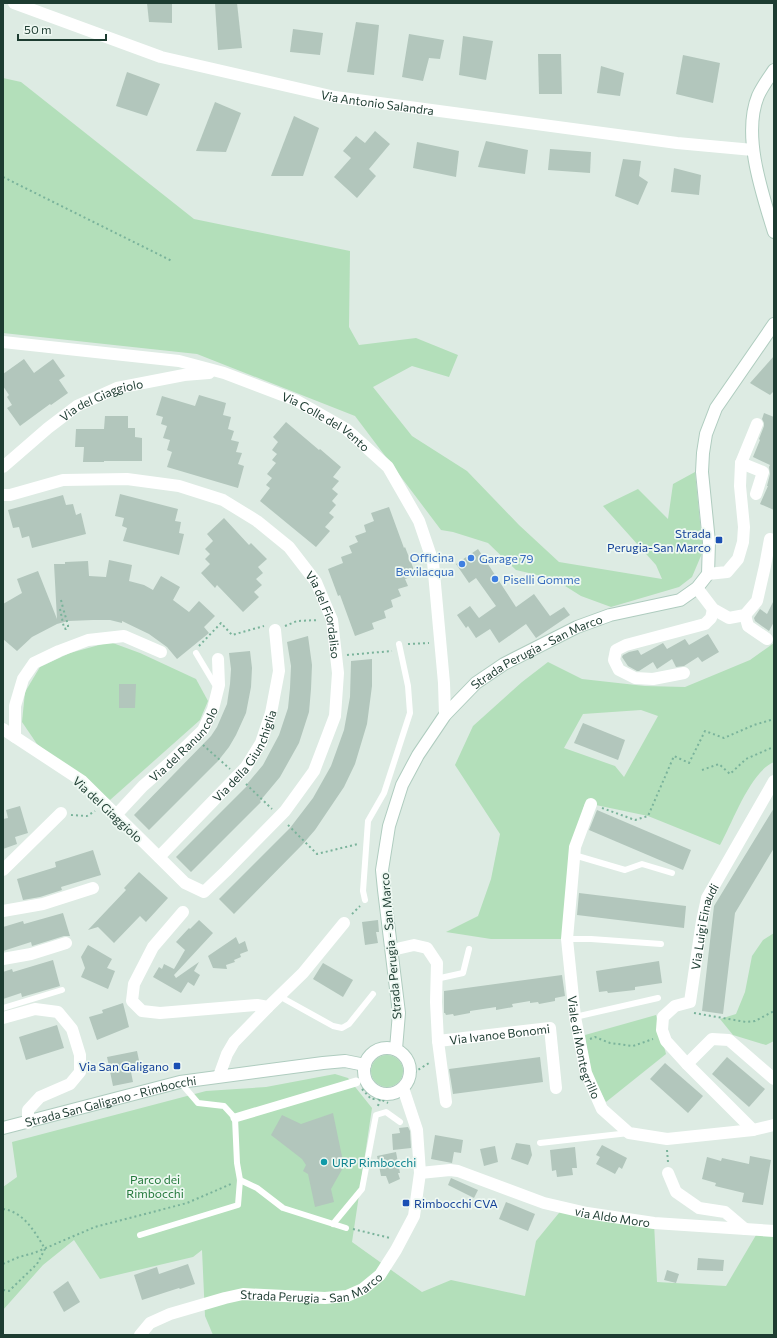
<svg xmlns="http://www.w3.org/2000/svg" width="777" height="1338" viewBox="0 0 777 1338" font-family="Commissioner,sans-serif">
<rect width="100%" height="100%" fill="#ddebe3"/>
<g fill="#b3dfba" fill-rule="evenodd">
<polygon points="3,78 21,82 194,219 350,251 349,327 359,345 416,338 458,355 449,377 412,366 373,387 412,436 467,471 519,525 559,562 662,579 656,565 603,506 638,489 668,519 673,484 695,472 703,551 692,577 679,587 611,607 581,596 554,579 516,570 488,543 453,532 441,530 355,416 197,354 3,333"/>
<polygon points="110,642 140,653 196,679 208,701 200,720 110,800 37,744 22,722 25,692 40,667 70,653"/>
<path d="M774 643V762C750 772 733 822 720 845L648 816 591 804 592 802 585 803 572 845 562 939H491L446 932 478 916 491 879 500 834 455 765 473 726 522 682 548 662 582 679 645 686 685 687 750 660ZM641 710 658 716 624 777 615 766 564 748 583 714Z"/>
<polygon points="774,933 774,1041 766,1045 733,1035 720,1019 736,1014 745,992 752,956 763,940"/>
<polygon points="656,1015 666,1054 606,1102 590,1071 585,1035"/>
<circle cx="387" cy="1071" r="16"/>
<polygon points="335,1074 348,1078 372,1108 352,1242 422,1292 451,1280 525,1296 536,1241 563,1208 654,1223 657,1282 726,1286 759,1230 774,1231 774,1335 213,1335 205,1316 202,1250 193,1257 100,1279 74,1240 43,1265 3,1310 3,1187 17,1177 12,1142 206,1091 266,1087"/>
</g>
<g fill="#b2c6bc">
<polygon points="147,3 172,3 172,23 149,22"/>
<polygon points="215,3 237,3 242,48 218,50"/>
<polygon points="356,22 379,25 374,75 347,72"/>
<polygon points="293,29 323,33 320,55 290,52"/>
<polygon points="409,34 444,40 440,59 429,58 423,81 402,77"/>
<polygon points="463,36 493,41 486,80 459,75"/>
<polygon points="538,54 561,54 562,94 539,94"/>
<polygon points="683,55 720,63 713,103 676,94"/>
<polygon points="601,66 624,73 620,96 597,93"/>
<polygon points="127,72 160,84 147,116 116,106"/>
<polygon points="215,102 241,113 226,152 196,151"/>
<polygon points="294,116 319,128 303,176 271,176"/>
<polygon points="375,131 390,144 369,169 376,176 357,198 334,177 351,158 343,151 356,136 365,143"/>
<polygon points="486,141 528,150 525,174 478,167"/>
<polygon points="417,142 459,151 456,177 413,168"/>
<polygon points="550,149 591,152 590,173 548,170"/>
<polygon points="623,159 641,161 639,176 648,182 638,205 615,196"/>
<polygon points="674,168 701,175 699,195 671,192"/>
<polygon points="774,356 774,391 770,395 750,383"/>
<polygon points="24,359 34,373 53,359 65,376 59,380 68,393 51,405 50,404 20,426 7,408 12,405 7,397 9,395 3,386 3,374"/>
<polygon points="199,395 226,403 223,415 231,417 228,429 234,431 231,440 239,442 236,452 242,453 238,464 244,466 238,488 167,467 172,452 167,450 170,440 163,438 167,426 161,424 163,417 156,415 162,396 195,406"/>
<polygon points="764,413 774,417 774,510 760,504 768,486 767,486 770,474 769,467 770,465 753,457 760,440 759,439 764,426 764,423 762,419"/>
<polygon points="105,416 128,416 128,428 135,428 135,437 142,438 142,461 104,461 104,462 83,462 84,447 75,447 76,429 104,429"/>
<polygon points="286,422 319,450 320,449 341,467 333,477 339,481 332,489 338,494 332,501 336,505 329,513 334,517 325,527 330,531 316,547 260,501 270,488 266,485 272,478 267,474 276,463 272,460 277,454 272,450 278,442 273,437"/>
<polygon points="120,494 178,509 175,521 181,522 179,533 184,534 179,555 123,541 127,528 122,526 124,518 115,516"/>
<polygon points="63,495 66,505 73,504 76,515 81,513 86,534 32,548 29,536 22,538 19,527 13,528 8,510"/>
<polygon points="389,507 404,548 405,547 416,575 405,579 408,586 398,589 401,596 391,600 393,607 384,611 386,618 372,623 374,629 355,636 340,595 338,596 328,569 343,563 341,557 352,553 349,546 358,542 355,536 366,532 364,525 374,521 371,513"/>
<polygon points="224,518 249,545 251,543 267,559 258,567 263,573 256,579 262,585 254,592 259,597 243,612 217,585 215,588 201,573 210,564 205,559 210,554 205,549 213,541 207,534"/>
<polygon points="478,549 516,607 534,594 550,616 564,607 570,615 536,638 526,624 499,643 490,629 476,638 468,626 466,628 457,615 470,606 479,618 496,606 476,578 469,583 456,564"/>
<polygon points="109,560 132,565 129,581 144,585 153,590 161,576 180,587 173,600 189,612 199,601 215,616 204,627 209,633 177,659 167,647 149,634 122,621 122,623 110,620 93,620 68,621 57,624 32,637 17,651 3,639 3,604 22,593 17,579 38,571 57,619 54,564 65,564 65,562 88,561 89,576 106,577"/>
<polygon points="774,600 774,622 769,631 755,621 754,618 760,609 767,614"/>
<polygon points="708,634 719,652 702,662 698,657 684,666 676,667 672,659 657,669 653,662 639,671 637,671 628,666 622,657 623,655 629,652 638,650 641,655 663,643 667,649 685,639 689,645"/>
<polygon points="308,636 312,665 311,689 309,712 299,743 280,777 260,801 261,802 191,872 176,857 248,785 247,784 263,765 279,735 288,708 290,688 291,666 287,642"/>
<polygon points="250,651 252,668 251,687 246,713 236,735 229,747 218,761 149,830 134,815 211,736 217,727 227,704 230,684 231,669 229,653"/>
<polygon points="372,659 372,686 367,724 355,764 344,787 315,830 302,845 234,914 219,899 290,828 313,798 331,766 344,730 350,697 351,661"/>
<polygon points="119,684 136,684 135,708 119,708"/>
<polygon points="583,723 625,740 618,760 574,743"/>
<polygon points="20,806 28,833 15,837 17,844 3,849 3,819 8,818 6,810"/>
<polygon points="774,808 774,848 735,913 723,1014 702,1011 714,906"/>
<polygon points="597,810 691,850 683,870 589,830"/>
<polygon points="93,850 101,875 61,887 62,890 40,897 23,900 17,879 56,867 55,862"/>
<polygon points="139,872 168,898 146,922 140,916 114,943 98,927 88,930 126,890 124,888"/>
<polygon points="579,893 686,906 684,928 577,915"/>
<polygon points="63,913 70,936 64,936 32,946 31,942 3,951 3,927 23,921 24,924"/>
<polygon points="199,920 213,933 174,975 176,978 199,962 194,971 200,975 194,986 188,982 181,993 153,977 159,967 162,969 164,964 174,969 185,950 176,942 189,928 190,929"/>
<polygon points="378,920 379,932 376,932 378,943 365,945 362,922"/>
<polygon points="236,937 239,944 245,941 248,951 240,954 241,957 234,960 235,962 226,965 227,969 213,968 208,956"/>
<polygon points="88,945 112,959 107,968 115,971 108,989 81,977 85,968 81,957"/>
<polygon points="53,960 60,986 22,997 21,993 3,999 3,972 12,969 13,972"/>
<polygon points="659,961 662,983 635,987 635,990 608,993 607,991 599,992 596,971"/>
<polygon points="323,963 353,980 343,997 313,979"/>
<polygon points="562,975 565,996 555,998 555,1001 539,1004 538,1002 530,1003 530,1001 512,1004 513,1007 496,1010 496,1007 470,1011 470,1013 454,1016 453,1014 446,1015 445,1013 444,1013 444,991"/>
<polygon points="123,1003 129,1027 97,1040 89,1017 103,1013 102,1010"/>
<polygon points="57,1025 64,1048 26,1060 19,1037"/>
<polygon points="137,1051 141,1070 131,1072 133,1082 113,1086 107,1057"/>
<polygon points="540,1057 543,1082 453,1094 449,1069"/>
<polygon points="727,1057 765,1089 749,1107 712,1074"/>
<polygon points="665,1063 703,1096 688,1113 650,1079"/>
<polygon points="333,1113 344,1166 331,1189 334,1202 315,1207 308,1174 303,1171 306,1165 302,1159 271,1135 282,1115 301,1124"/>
<polygon points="408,1127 410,1131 411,1148 393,1150 392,1134 400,1133 399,1128"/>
<polygon points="435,1135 463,1140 461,1153 454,1152 452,1163 431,1159"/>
<polygon points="516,1143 530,1145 532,1155 528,1165 511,1159"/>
<polygon points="602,1145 627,1158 622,1169 619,1167 615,1174 596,1164 600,1157 596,1155"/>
<polygon points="495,1146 498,1162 484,1166 480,1149"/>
<polygon points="575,1147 577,1168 572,1168 573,1175 557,1177 556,1170 552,1171 550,1150"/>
<polygon points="396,1152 400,1173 398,1173 400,1179 389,1184 386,1176 381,1176 377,1156"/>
<polygon points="750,1156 771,1160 763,1205 742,1202 744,1193 715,1186 716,1183 702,1179 707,1157 721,1161 722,1158 749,1164"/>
<polygon points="451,1178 478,1190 474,1198 448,1185"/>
<polygon points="506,1202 535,1214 528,1231 499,1219"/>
<polygon points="698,1258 724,1260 723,1271 697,1270"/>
<polygon points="188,1264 195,1284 180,1289 179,1288 142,1300 134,1275 157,1267 159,1274"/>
<polygon points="667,1270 679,1274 676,1283 664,1280"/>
<polygon points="68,1281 80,1302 64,1312 53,1292"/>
</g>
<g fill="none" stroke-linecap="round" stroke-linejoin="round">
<g stroke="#afccbf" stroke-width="14">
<g id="secondary">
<path d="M774 70C768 79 762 87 758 96 742 135 762 193 774 232"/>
<circle cx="387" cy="1071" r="23"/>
<path id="s12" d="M396 1049 399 1013 384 890 382 870 389 826 402 785 418 755 445 715 476 683 504 664 577 627 610 615 680 600 697 588 708 574 709 542 702 472 703 453 706 434 716 408 774 324"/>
<path id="s13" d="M3 1128 180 1082 323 1063 345 1061 365 1065"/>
</g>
</g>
<g stroke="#7ab39b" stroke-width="2" stroke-dasharray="2 3" stroke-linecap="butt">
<polyline points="3,177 172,261"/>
<polyline points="60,609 64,628 66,629 68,628 68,625 63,608"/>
<polyline points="285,626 297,621 319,620"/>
<polyline points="408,644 429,643"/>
<polyline points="199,646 221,623 232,635 264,626"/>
<polyline points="347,655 392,651"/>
<polyline points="203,745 230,769"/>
<polyline points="702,770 719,764 730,774 746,759 771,748 774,748"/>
<polyline points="246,784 272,809"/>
<polyline points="602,808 635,820 648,816 674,756 689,763 705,731 724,738 754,725 774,719"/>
<polyline points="71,815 87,816 95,811"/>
<polyline points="288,825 317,854 358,844"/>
<polyline points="352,914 360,906"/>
<polyline points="694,1013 746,1022 755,1021 774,1011"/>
<polyline points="590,1039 595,1037 610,1043 633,1046 653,1039"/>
<polyline points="410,1075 429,1063"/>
<polyline points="362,1089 371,1099 380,1099"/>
<polyline points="378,1106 380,1099 388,1103"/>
<polyline points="667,1150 668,1162"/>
<path d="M3 1209C24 1212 35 1232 45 1249L37 1264 9 1291 3 1290"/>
<polyline points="353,1229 390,1238"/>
<polyline points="3,1264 19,1257 34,1253 95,1227 187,1203 231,1184"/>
</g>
<g stroke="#fff" stroke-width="6">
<polyline points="196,653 217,688"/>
<polyline points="574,855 625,870 642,864 672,873"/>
<polyline points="365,900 363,891 368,821 384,793 410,713 408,686 399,644"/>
<polyline points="567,939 591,939 661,944"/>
<polyline points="436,979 463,973 469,949"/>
<polyline points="279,996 333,1026 342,1028 349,1024 373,994"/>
<polyline points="3,1008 62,990"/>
<polyline points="575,1017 658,998"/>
<polyline points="540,1143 629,1133"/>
<polyline points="240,1180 257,1188 283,1208 346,1228"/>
<polyline points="333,1224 362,1189 376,1115 386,1112 400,1122"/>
<polyline points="140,1235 238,1205 240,1180 237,1163 235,1118 224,1106 198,1103 180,1082"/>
</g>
<polyline stroke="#fff" stroke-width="9" points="235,1118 356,1082"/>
<g stroke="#fff" stroke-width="12">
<path id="s1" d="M14 3 161 57 335 97 677 143 753 150"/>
<path id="s2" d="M3 342 179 361 224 373 295 400 346 429 388 467 419 521 433 562 444 683 445 715"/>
<polyline points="741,463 763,472 756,494"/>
<path id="s3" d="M3 467 48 428 77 406 117 388 184 375 209 373"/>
<path id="s4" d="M3 495H10L63 480 127 479 179 486 223 500 257 521 289 547 316 582 332 620 338 673 335 716 314 771 285 811 226 871 204 892 185 883 82 781 3 729"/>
<polyline points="708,574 727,572 738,559 743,542 744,527 740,486 741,463 757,424"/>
<polyline points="697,588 713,609 729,618 745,615 757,601 765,566 770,539"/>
<polyline points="745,615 748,626 767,639"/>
<polyline points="684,673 653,679 635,678 619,670 614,660 616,650 626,645 705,624 711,618 713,609"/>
<polyline points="15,737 15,706 23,679 34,663 59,651 88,640 124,636 161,652"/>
<path id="s5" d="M591 804 575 847 567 939 575 1017 586 1073 602 1109 629 1133 667 1139 753 1130 774 1125"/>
<path id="s6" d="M117 814 143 786 168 764 203 730 213 709 219 685 218 659"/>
<path id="s7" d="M159 857 246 767 261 743 271 713 279 671 275 630"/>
<polyline points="3,870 61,813"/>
<polyline points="3,911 43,904 93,888"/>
<polyline points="183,912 153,947 134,984 132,1001 142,1011 160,1013 257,1005 268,1007 303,973 344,923"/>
<polyline points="392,950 414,945 427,948 437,963 436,1002 438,1041 446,1102"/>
<polyline points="3,959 31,954 66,943"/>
<polyline points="3,1018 35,1009 58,1012 72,1029 80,1055 80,1072 70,1084 40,1097 28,1110 28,1123"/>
<path id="s8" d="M438 1041 550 1028 556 1088"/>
<polyline points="687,1064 712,1039 729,1040 774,1079"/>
<polyline points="219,1076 227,1054 234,1042 268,1007"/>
<path id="s9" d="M753 1130 687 1064 666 1041 662 1030 663 1017 675 1006 690 1002 702 921 707 898 774 781"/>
<polyline points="668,1173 676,1192 699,1208 725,1212 745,1229"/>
</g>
<g stroke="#fff" stroke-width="12">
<path id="s10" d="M420 1173 450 1170 458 1171 544 1203 587 1213 654 1223 774 1231"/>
<path id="s11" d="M140 1335 150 1323 170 1314 225 1298 243 1294 325 1298 347 1296 363 1289 380 1275 396 1250 414 1216 420 1173 417 1130 403 1088"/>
</g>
<use href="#secondary" stroke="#fff" stroke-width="12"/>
<polyline stroke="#7ab39b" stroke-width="2" stroke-dasharray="2 3" stroke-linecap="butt" points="61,600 63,608"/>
</g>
<g fill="#1a4fb4" stroke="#eef8f2" stroke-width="1.5">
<rect x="715" y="536" width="8" height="8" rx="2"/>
<rect x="173" y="1062" width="8" height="8" rx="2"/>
<rect x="402" y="1199" width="8" height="8" rx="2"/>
</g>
<g fill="#3f7fe0" stroke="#eef8f2" stroke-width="1.5">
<circle cx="471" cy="558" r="4"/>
<circle cx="462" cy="564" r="4"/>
<circle cx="495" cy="579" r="4"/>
</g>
<circle fill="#0f9aa8" stroke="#eef8f2" stroke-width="1.5" cx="324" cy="1162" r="4"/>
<g text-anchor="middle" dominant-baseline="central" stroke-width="3.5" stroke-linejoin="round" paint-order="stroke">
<g font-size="12" fill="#1d3c31" stroke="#eef8f2">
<text stroke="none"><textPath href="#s1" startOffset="378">Via Antonio Salandra</textPath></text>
<text stroke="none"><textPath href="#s3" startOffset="121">Via del Giaggiolo</textPath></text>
<text stroke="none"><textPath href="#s2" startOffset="337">Via Colle del Vento</textPath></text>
<text stroke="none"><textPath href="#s4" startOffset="384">Via del Fiordaliso</textPath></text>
<text stroke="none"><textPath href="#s12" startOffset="463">Strada Perugia - San Marco</textPath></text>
<text stroke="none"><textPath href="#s6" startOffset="97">Via del Ranuncolo</textPath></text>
<text stroke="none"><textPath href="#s7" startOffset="134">Via della Giunchiglia</textPath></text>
<text transform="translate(108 809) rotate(43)">Via del Giaggiolo</text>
<text stroke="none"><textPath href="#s9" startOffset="258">Via Luigi Einaudi</textPath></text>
<text transform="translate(390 946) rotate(-95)">Strada Perugia - San Marco</text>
<text stroke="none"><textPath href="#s8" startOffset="62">Via Ivanoe Bonomi</textPath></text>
<text stroke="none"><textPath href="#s5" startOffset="248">Viale di Montegrillo</textPath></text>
<text stroke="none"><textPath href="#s13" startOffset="111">Strada San Galigano - Rimbocchi</textPath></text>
<text stroke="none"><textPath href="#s10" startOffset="200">via Aldo Moro</textPath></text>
<text stroke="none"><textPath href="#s11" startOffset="184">Strada Perugia - San Marco</textPath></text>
</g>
<g font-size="12" fill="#164399" stroke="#eef8f2" text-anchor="end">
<text x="711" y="533">Strada<tspan x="711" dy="14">Perugia-San Marco</tspan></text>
<text x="169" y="1066">Via San Galigano</text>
<text x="414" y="1203" text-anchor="start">Rimbocchi CVA</text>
</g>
<g font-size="12" fill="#366cbe" stroke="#eef8f2" text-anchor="start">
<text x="454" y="557" text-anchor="end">Officina<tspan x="454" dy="14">Bevilacqua</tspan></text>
<text x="479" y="558">Garage 79</text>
<text x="503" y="579">Piselli Gomme</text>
</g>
<g font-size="12" fill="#0d838f" stroke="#eef8f2" text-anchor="start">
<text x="332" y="1162">URP Rimbocchi</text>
</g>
<g font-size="12" fill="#23783b" stroke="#eef8f2">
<text x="155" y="1179">Parco dei<tspan x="155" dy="14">Rimbocchi</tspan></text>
</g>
</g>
<rect width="777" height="1338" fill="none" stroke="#1d3c31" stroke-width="8"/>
<path d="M18 34v6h88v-6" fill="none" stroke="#1d3c31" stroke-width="2"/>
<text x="24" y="34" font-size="12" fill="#1d3c31" stroke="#eef8f2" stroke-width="3" paint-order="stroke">50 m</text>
</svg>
